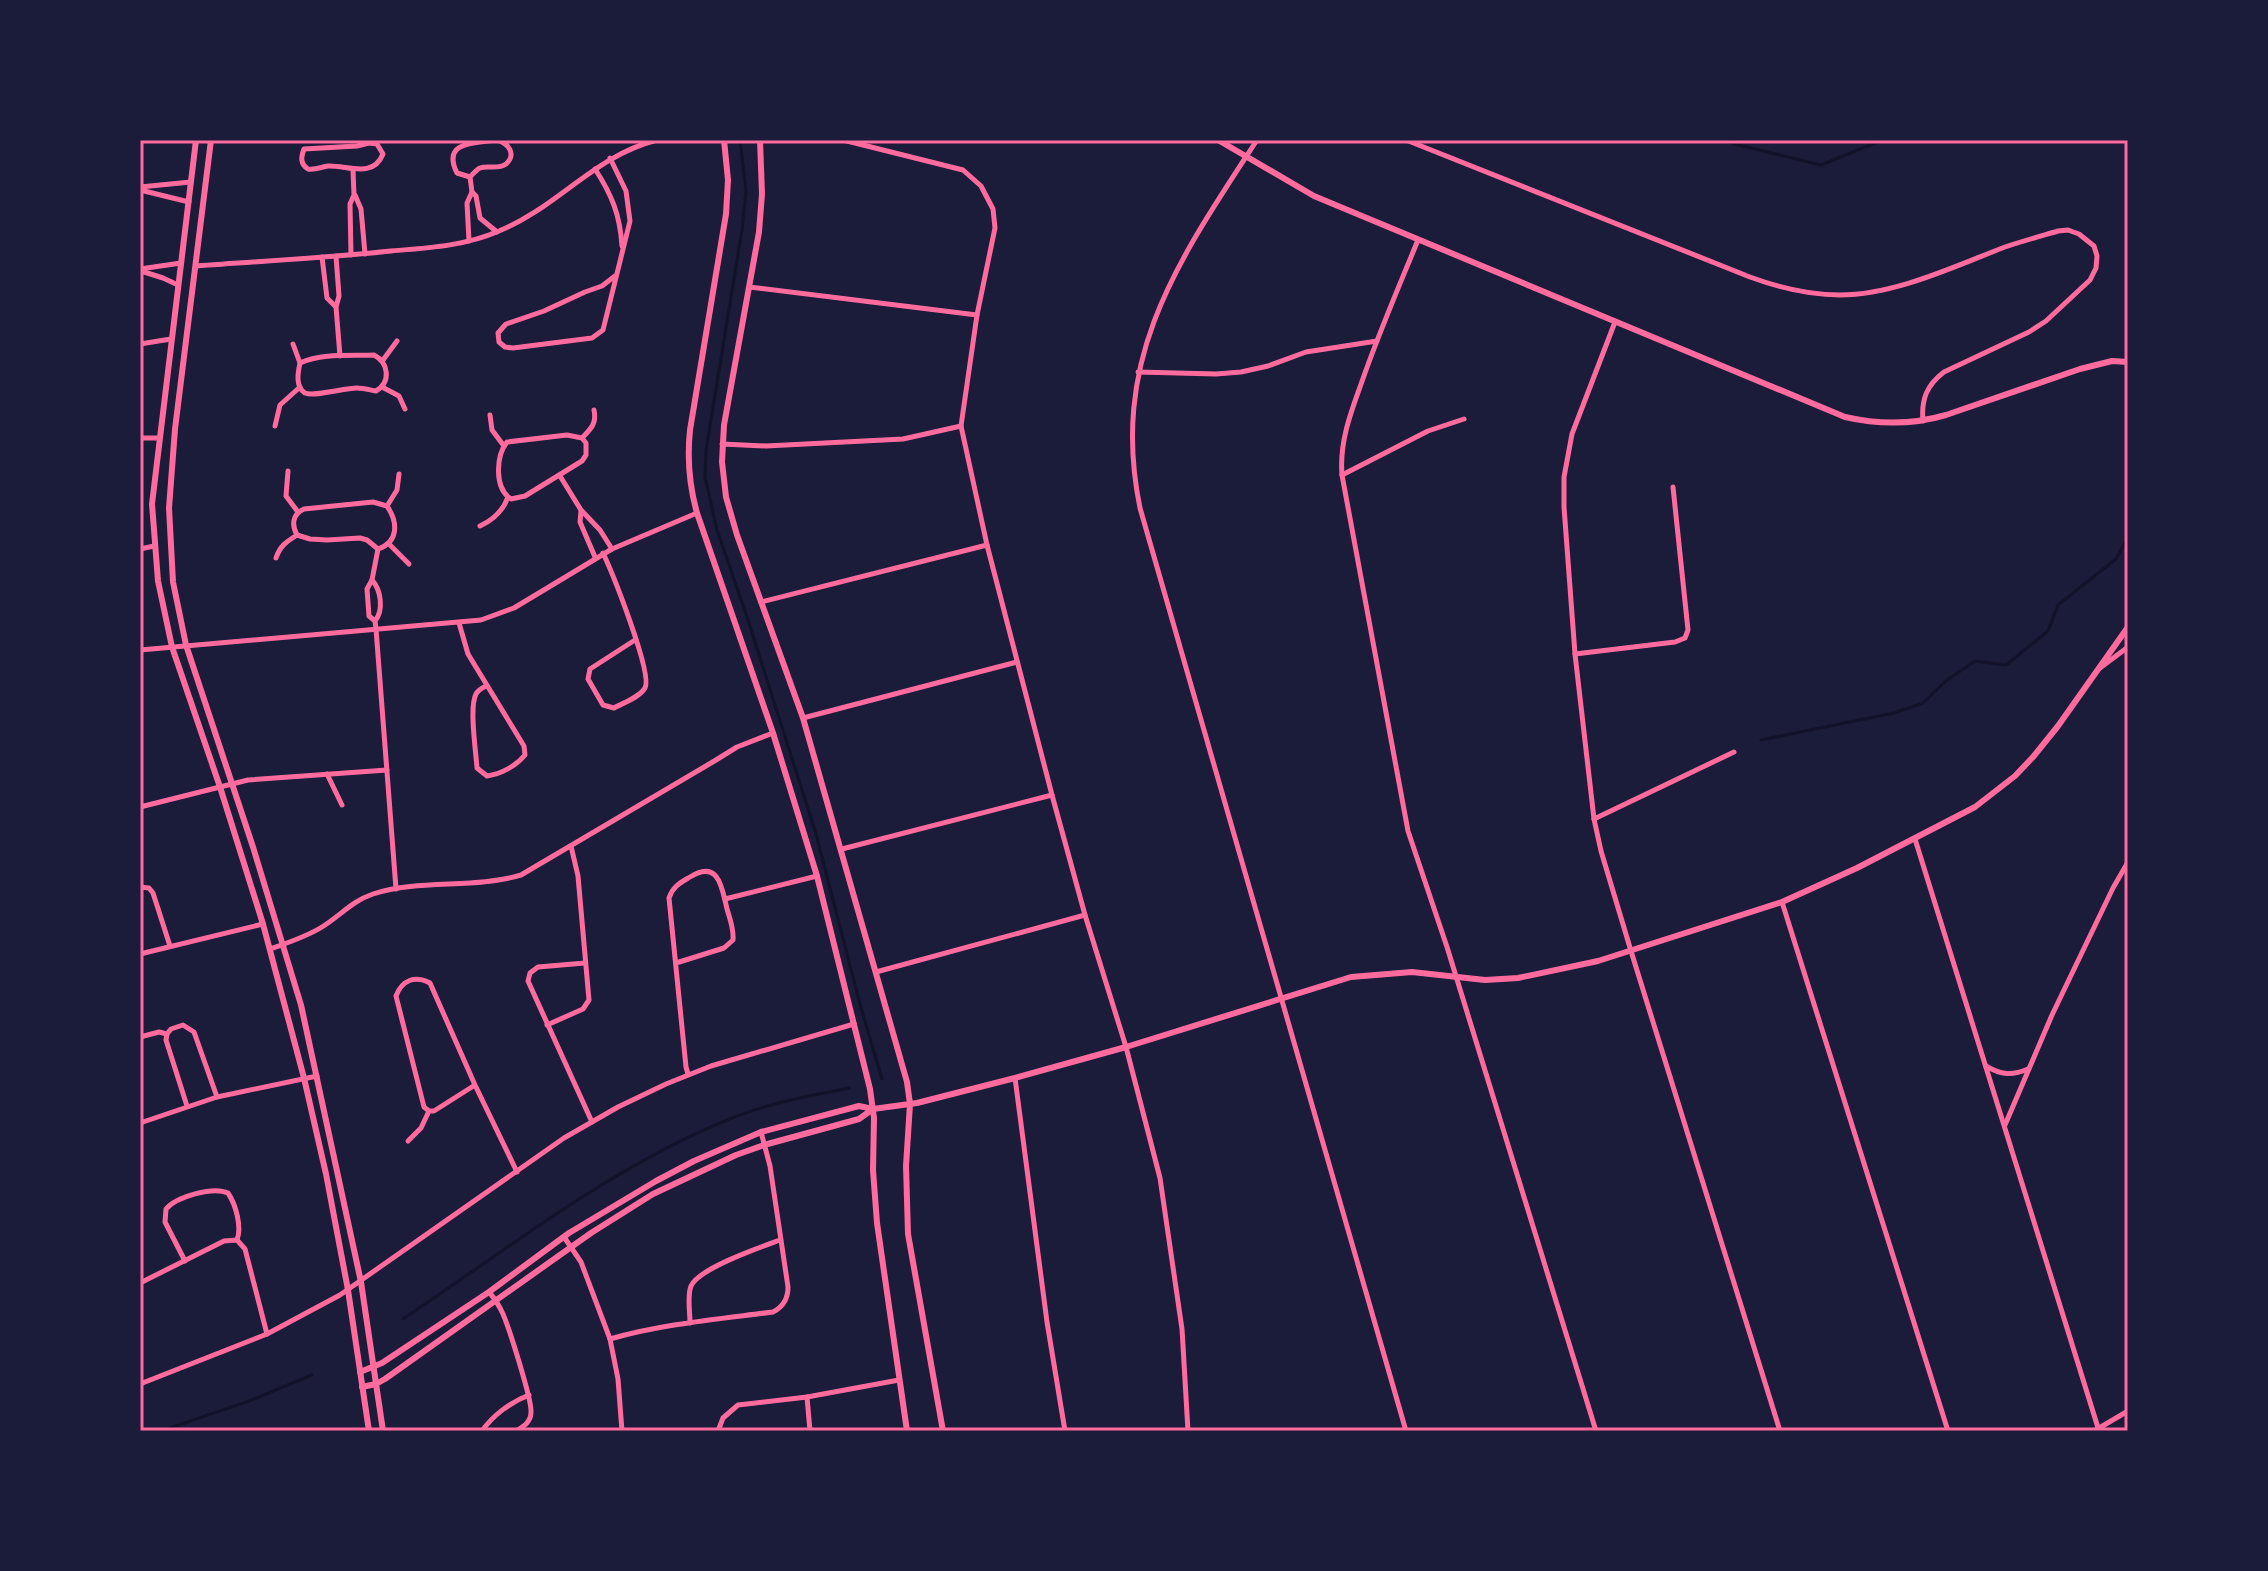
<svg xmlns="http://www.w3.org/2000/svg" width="2268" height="1571" viewBox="0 0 2268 1571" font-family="'Times New Roman',serif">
<rect width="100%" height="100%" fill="#1b1b3a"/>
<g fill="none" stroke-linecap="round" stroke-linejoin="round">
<g stroke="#12122b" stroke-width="3">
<polyline points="740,140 746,191 742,230 706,450 705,477 717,530 747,617 816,834 861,1008 882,1079"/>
<polyline points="1726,140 1734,144 1821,165 1883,140"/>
<polyline points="1761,740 1894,713 1923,703 1947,680 1975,661 2006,665 2048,631 2058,605 2116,559 2128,537"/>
<path d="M403 1319C508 1249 608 1169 725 1121 764 1104 807 1096 849 1088"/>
<polyline points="161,1431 249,1401 312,1375"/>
</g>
<g stroke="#ff6b9d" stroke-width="5">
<path d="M497 140C508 143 517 154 506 164 498 170 488 165 480 168 476 170 473 174 470 177L457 173C441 141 476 143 497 140Z"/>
<polyline points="843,140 963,170 981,186 993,209 995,228 977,315 961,426 987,545 1052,795 1085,915 1126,1047 1160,1178 1182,1329 1188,1431"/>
<path d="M1257 140C1179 260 1109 357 1140 508L1406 1431"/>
<path d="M1406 140 1750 277C1780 288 1808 295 1840 295 1895 295 1955 266 2005 247 2023 241 2041 236 2058 231L2068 230 2079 234 2094 246 2097 256 2096 268 2090 280 2046 321 2029 332 1944 372C1927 385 1921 399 1923 421"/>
<path d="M369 143 377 144 383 154C373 179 347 165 328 166 321 167 316 170 308 169 300 164 301 157 304 149L357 146Z"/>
<polyline points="610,158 626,191 630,221 603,330 592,338 513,348 505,347 499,342 498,333 506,324 544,311 585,292 602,286 615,276"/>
<path d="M595 169C612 195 620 215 622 246"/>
<polyline points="470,177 472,192 476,196 480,218 497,232"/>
<polyline points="140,187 191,182"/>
<polyline points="140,190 189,202"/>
<polyline points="355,195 361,209 365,254"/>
<path d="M1418 240C1400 284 1381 328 1365 373 1353 407 1339 439 1342 475L1408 831 1447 947 1596 1431"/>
<polyline points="469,241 467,203 472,192"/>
<polyline points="351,255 350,204 354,195 353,170"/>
<polyline points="336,256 339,296 336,307 340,356"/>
<polyline points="322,257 327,298 336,307"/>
<path d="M196 266C261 261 326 258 391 251 428 248 465 246 499 231 558 207 594 156 657 140"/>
<polyline points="140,269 181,263"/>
<polyline points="141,271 163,278 178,285"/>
<polyline points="749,287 977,315"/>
<polyline points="1615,322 1572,434 1564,477 1564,507 1575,654 1594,819 1601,851 1631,951 1780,1431"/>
<polyline points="140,344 171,339"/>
<polyline points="293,344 300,363"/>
<path d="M374 355C389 363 391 382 376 391 370 390 363 388 357 388 344 388 315 397 305 393 295 387 298 372 300 363 322 353 350 356 374 355Z"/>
<polyline points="383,360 397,341"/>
<polyline points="1138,372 1216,374 1241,372 1268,366 1306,352 1377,341"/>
<polyline points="382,387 399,396 405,409"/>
<polyline points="490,415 492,430 504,446"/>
<polyline points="275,426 280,405 300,387"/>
<path d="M567 435 582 438 586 443V455L582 461 525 496 511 499C494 488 496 456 507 442Z"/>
<polyline points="140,438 159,438"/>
<path d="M582 438C591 429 597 423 594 410"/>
<polyline points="722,444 766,446 903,439 961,426"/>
<polyline points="288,471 286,496 298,512"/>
<polyline points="1342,475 1428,431 1464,419"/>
<polyline points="560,476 581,510 600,530 612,549"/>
<path d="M373 502 387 506C398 522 399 542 378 549L367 540 360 538 327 540 310 539 297 535C291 524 293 514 304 509Z"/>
<polyline points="387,506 397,490 399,474"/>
<polyline points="581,511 580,522 595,557"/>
<path d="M480 526C493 520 503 511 508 497"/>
<polyline points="389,544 409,564"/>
<polyline points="140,549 154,546"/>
<polyline points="378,549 372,580 367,589 369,616 375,621 376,629 396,889"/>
<path d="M603 553C612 572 653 674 645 688 640 697 623 703 614 708L603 705 588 679 590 669 635 640"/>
<path d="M276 558C280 546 286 542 297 535"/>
<path d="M372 580C381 590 384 610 375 621"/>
<polyline points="761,602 987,545"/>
<path d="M459 623 468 654 524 746 525 755C516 766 501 774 487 776L477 768C476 752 469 707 476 694 478 690 482 688 486 686"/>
<polyline points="140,650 481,620 514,608 612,549 697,513"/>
<polyline points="1575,654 1675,642 1685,638 1688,630 1673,487"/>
<polyline points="2100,668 2128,647"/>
<polyline points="803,718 1017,662"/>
<polyline points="327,774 342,805"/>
<polyline points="140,807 248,780 387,770"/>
<polyline points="1594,819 1734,752"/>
<polyline points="1915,839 2099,1431"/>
<polyline points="842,849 1052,795"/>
<polyline points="140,887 149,888 153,893 170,946"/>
<polyline points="725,899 817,876"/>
<polyline points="1782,902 1948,1431"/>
<path d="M270 949C287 943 306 937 322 927 340 916 352 901 373 894 420 879 474 889 521 875L716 760 737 747 773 733"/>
<polyline points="140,954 263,924"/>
<polyline points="585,963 538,967 530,973 528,981 592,1122"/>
<path d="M676 963 724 948 733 940C734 929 730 919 727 909 722 888 719 859 690 877 680 883 673 886 669 898L686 1067 688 1074"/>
<polyline points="876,972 1085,915"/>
<polyline points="547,1025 583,1009 589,1000 578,876 571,846"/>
<polyline points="140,1037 159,1032 167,1034"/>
<path d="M1986 1066C2001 1075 2012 1076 2028 1069"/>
<polyline points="1015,1078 1047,1322 1065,1431"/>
<path d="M475 1085 434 1111H429L424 1107 396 996C402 980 415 975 430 983L475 1085 517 1172"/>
<polyline points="187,1106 166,1040 167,1034 171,1029 183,1025 194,1032 217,1097"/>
<polyline points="140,1123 217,1097 317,1076"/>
<polyline points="2005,1125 2052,1015 2113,888 2128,862"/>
<polyline points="408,1141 421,1128 429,1111"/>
<polyline points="564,1237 581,1262 610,1339 618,1379 622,1431"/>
<path d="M185 1261 165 1222 166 1209C176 1197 213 1186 228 1193 236 1205 242 1227 237 1240"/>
<polyline points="140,1283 224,1241 237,1240 245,1249 267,1334"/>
<path d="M489 1292C495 1299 499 1305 503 1314 509 1328 532 1400 531 1412 531 1422 524 1426 516 1431"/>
<path d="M690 1323C690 1312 687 1296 691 1286 699 1268 761 1247 780 1240"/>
<path d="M610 1339C662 1324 719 1319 773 1312 783 1307 788 1299 788 1287L770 1166 761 1132"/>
<polyline points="140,1384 267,1334 340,1295 564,1138 618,1107 666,1084 711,1066 854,1024"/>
<polyline points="807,1397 810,1431"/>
<path d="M482 1431C493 1415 511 1402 529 1395"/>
<polyline points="718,1431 723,1418 738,1405 807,1397 899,1380"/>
<polyline points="2094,1431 2128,1411"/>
</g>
<g stroke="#ff6b9d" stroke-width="6">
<polyline points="196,140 152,504 158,581 172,647 220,787 263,924 304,1078 326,1174 348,1290 369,1431"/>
<polyline points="211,140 175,429 169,508 173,582 186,645 253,847 301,1005 361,1282 383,1431"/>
<path d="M724 140 728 180 726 214 690 430C687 459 689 485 697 513L773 733 817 876 870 1089 874 1118 873 1170 877 1223 907 1431"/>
<polyline points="760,140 762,194 759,232 724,425 722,462 726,497 737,535 803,718 907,1082 910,1104 906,1166 908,1234 943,1431"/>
<path d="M1218 140 1314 196 1845 417C1880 425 1912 425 1946 415L2080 369 2112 361 2128 362"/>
<polyline points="360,1372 382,1363 489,1292 569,1233 656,1181 694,1161 761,1132 859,1106 873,1109 917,1103 1015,1078 1126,1047 1351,977 1412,972 1485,980 1518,978 1598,961 1782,902 1857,868 1975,807 2015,776 2033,757 2058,726 2128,627"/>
<polyline points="362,1387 376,1384 385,1379 591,1233 653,1194 736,1155 764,1145 859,1119 873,1109"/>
</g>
</g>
<rect width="2268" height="1571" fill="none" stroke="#1b1b3a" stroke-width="284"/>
<rect x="142" y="142" width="1984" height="1287" fill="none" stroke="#ff6b9d" stroke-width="3"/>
</svg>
